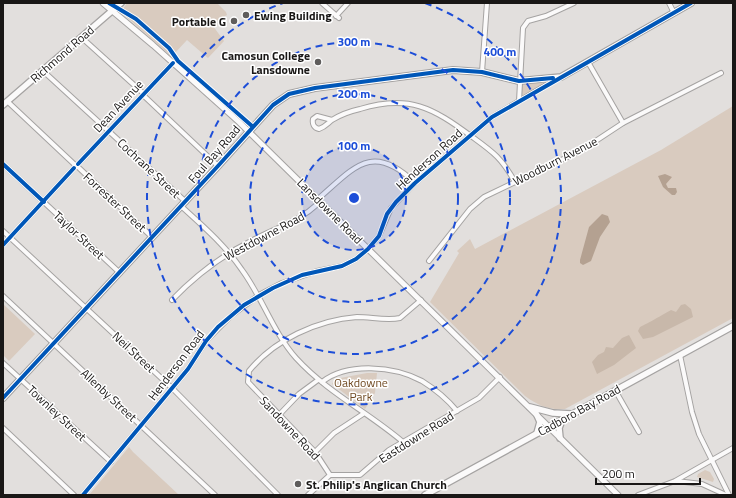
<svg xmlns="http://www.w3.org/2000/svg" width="736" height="498" viewBox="0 0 736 498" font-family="'Titillium Web',sans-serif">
<rect width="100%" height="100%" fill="#e2dfdd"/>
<g fill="#d9cbbf">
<polygon points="127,3 217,3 226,12 227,15 221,18 221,21 217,20 213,26 224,41 208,58 187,40 174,54 170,55 121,12"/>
<polygon points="522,83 542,83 543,84 523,97 521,95"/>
<path d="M733 106V318L565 409C548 410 539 406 525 396L430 302 459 253 457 251 470 239 475 249 661 150Z"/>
<polygon points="3,304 35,334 9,361 3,355"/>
<polygon points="367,373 377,373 375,393 365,409 332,384 335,379"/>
<polygon points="129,447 133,452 179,495 89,495"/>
<polygon points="705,470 710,472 714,479 713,482 697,477 698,474"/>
</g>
<g fill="#c8b8aa">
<path d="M685 304 691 309 693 317 653 337 643 339 638 331 640 327C643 326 666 313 671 310L676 312 681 305Z"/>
<polygon points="629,335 636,348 614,365 597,374 592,362 598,355 604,352 606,347 613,348 622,338"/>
</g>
<g fill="#b4a191">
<polygon points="665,174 672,177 666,184 668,188 676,188 677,192 675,195 672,195 663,187 658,176"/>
<polygon points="602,214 608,216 610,222 600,237 591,261 583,265 580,263 580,260 589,227"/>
</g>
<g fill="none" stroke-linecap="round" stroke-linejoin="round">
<g stroke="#a5a3a2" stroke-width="6">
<g id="minor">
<polyline points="322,3 339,18"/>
<polyline points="669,3 674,13"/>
<polyline points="336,16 348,3"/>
<polyline points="81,37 144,94"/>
<polyline points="588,62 623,123"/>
<polyline points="42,70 186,202"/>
<polyline points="482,72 487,3"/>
<polyline points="143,95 218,166"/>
<polyline points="7,101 74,164"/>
<polyline points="519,101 523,28 528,21 546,16 574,3"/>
<path d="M332 120 317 116 313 119C312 124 314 128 319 129 325 127 327 124 332 120 340 115 351 111 360 109 409 94 433 108 471 136 493 152 501 157 515 182"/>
<polyline points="3,164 120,273"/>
<polyline points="78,164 173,63"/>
<polyline points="78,167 152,237"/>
<path d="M318 199C354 168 372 141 415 183"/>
<path d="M181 206C203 226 225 245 242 270 262 297 273 332 296 358 328 393 368 412 403 442"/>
<polyline points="3,231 172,388 278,495"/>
<polyline points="3,245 74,168"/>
<polyline points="429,261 470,209 484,197 582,150 623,123 721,73"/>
<polyline points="3,296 215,495"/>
<path d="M172 300C195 276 221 256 251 241 279 226 296 224 320 202"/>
<polyline points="680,355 692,412 699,434 729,495"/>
<polyline points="3,363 111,462"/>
<path d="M322 382C348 362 394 366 422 381 435 389 447 399 457 411"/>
<polyline points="615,390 639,432"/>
<polyline points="279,415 299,394 318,380"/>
<polyline points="3,428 74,495"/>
<polyline points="315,452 334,433 363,414"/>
<path d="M330 475 315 452 248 382 249 371C274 340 317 320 357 317 371 317 387 321 400 318L421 300"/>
<polyline points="676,481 702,484 726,495"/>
<polyline points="83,495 188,369 206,341 232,315 259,295 282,283 317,271 342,266 356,259 368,249 379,236 391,208 415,183 492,117 558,78"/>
<polyline points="308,495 330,475 360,475 389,450 479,398 500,377"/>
<polyline points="638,495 675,481 733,448"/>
</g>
</g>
<g stroke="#a5a3a2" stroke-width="7">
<polyline id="tertiary" points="103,3 153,45 239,122 618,495"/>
</g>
<g stroke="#a5a3a2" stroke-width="8">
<g id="secondary">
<polyline points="3,105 121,3"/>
<polyline points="3,398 218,166 273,105 289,94 315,88 453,70 482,72 519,81 561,77 691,3"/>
<polyline points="530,407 553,413 571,414"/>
<polyline points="536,413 540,422 537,433"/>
<polyline points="560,438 559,428 562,420"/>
<polyline points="425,495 733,326"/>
</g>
</g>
<use href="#minor" stroke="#fbfafa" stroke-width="4"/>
<use href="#tertiary" stroke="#fbfafa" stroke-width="5"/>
<use href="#secondary" stroke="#fbfafa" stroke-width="5.5"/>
<g stroke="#fff" stroke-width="6">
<g id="cycleway">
<polyline points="109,3 136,19 169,48 178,61 252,126"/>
<polyline points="3,164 44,202"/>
<polyline points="78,164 173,63"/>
<polyline points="3,245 74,168"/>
<polyline points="3,398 218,166 273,105 289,94 315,88 453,70 482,72 519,81 553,78"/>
<polyline points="83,495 188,369 206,341 218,327 244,305 273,288 302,275 342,266 356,259 368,249 379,236 387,214 396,202 415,183 492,117 691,3"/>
</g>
</g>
<use href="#cycleway" stroke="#0057b8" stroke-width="4"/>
</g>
<circle cx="354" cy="198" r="52" fill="#1d4ed8" fill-opacity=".12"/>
<g fill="none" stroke="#1d4ed8" stroke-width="2" stroke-dasharray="7 5">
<circle cx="354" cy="198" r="52"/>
<circle cx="354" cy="198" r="104"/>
<circle cx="354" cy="198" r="156"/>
<path d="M425 3A207 207 0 1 1 283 3"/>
</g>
<g fill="#5f5d5c" stroke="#fff" stroke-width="1.5">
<circle cx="246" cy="15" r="4"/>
<circle cx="234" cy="21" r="4"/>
<circle cx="318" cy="62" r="4"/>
<circle cx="298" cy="484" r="4"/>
</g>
<g text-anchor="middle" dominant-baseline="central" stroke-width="3" stroke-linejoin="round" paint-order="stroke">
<g font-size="12" font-weight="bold" fill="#191716" stroke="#fff" text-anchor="start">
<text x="254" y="15">Ewing Building</text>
<text x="226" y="21" text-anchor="end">Portable G</text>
<text x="310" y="55" text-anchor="end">Camosun College<tspan x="310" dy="14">Lansdowne</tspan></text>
<text x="306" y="484">St. Philip's Anglican Church</text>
</g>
<g font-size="12" fill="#191716" stroke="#fff">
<text transform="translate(62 54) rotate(-41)">Richmond Road</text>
<text transform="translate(118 106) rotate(-47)">Dean Avenue</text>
<text transform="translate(214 154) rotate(-49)">Foul Bay Road</text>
<text transform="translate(429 159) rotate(-42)">Henderson Road</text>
<text transform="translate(555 161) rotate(-27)">Woodburn Avenue</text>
<text transform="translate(149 168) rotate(43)">Cochrane Street</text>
<text transform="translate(115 202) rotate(43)">Forrester Street</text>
<text transform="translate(330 211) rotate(45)">Lansdowne Road</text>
<text transform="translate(79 235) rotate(43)">Taylor Street</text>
<text transform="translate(264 236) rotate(-28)">Westdowne Road</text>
<text transform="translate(134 352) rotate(43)">Neil Street</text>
<text transform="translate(176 365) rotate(-53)">Henderson Road</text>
<text transform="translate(109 395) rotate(43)">Allenby Street</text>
<text transform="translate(579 410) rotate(-29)">Cadboro Bay Road</text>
<text transform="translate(57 413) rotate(43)">Townley Street</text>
<text transform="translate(290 428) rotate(47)">Sandowne Road</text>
<text transform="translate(416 437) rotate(-32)">Eastdowne Road</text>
</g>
<g font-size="12" fill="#704a22" stroke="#fff">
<text x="361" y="382">Oakdowne<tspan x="361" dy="14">Park</tspan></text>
</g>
</g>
<circle cx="354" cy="198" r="6" fill="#1d4ed8" stroke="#fff" stroke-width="2"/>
<g font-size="12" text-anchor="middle" font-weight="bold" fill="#1d4ed8" stroke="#fff" stroke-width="3" stroke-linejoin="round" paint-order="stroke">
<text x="354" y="46">300 m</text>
<text x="500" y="56">400 m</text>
<text x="354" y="98">200 m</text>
<text x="354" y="150">100 m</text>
</g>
<rect width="736" height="498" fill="none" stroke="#191716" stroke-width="8"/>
<path d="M596 478v6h104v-6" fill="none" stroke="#191716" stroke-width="2"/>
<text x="602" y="478" font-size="12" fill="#191716" stroke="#ffffff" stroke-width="3" paint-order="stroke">200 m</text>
</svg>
